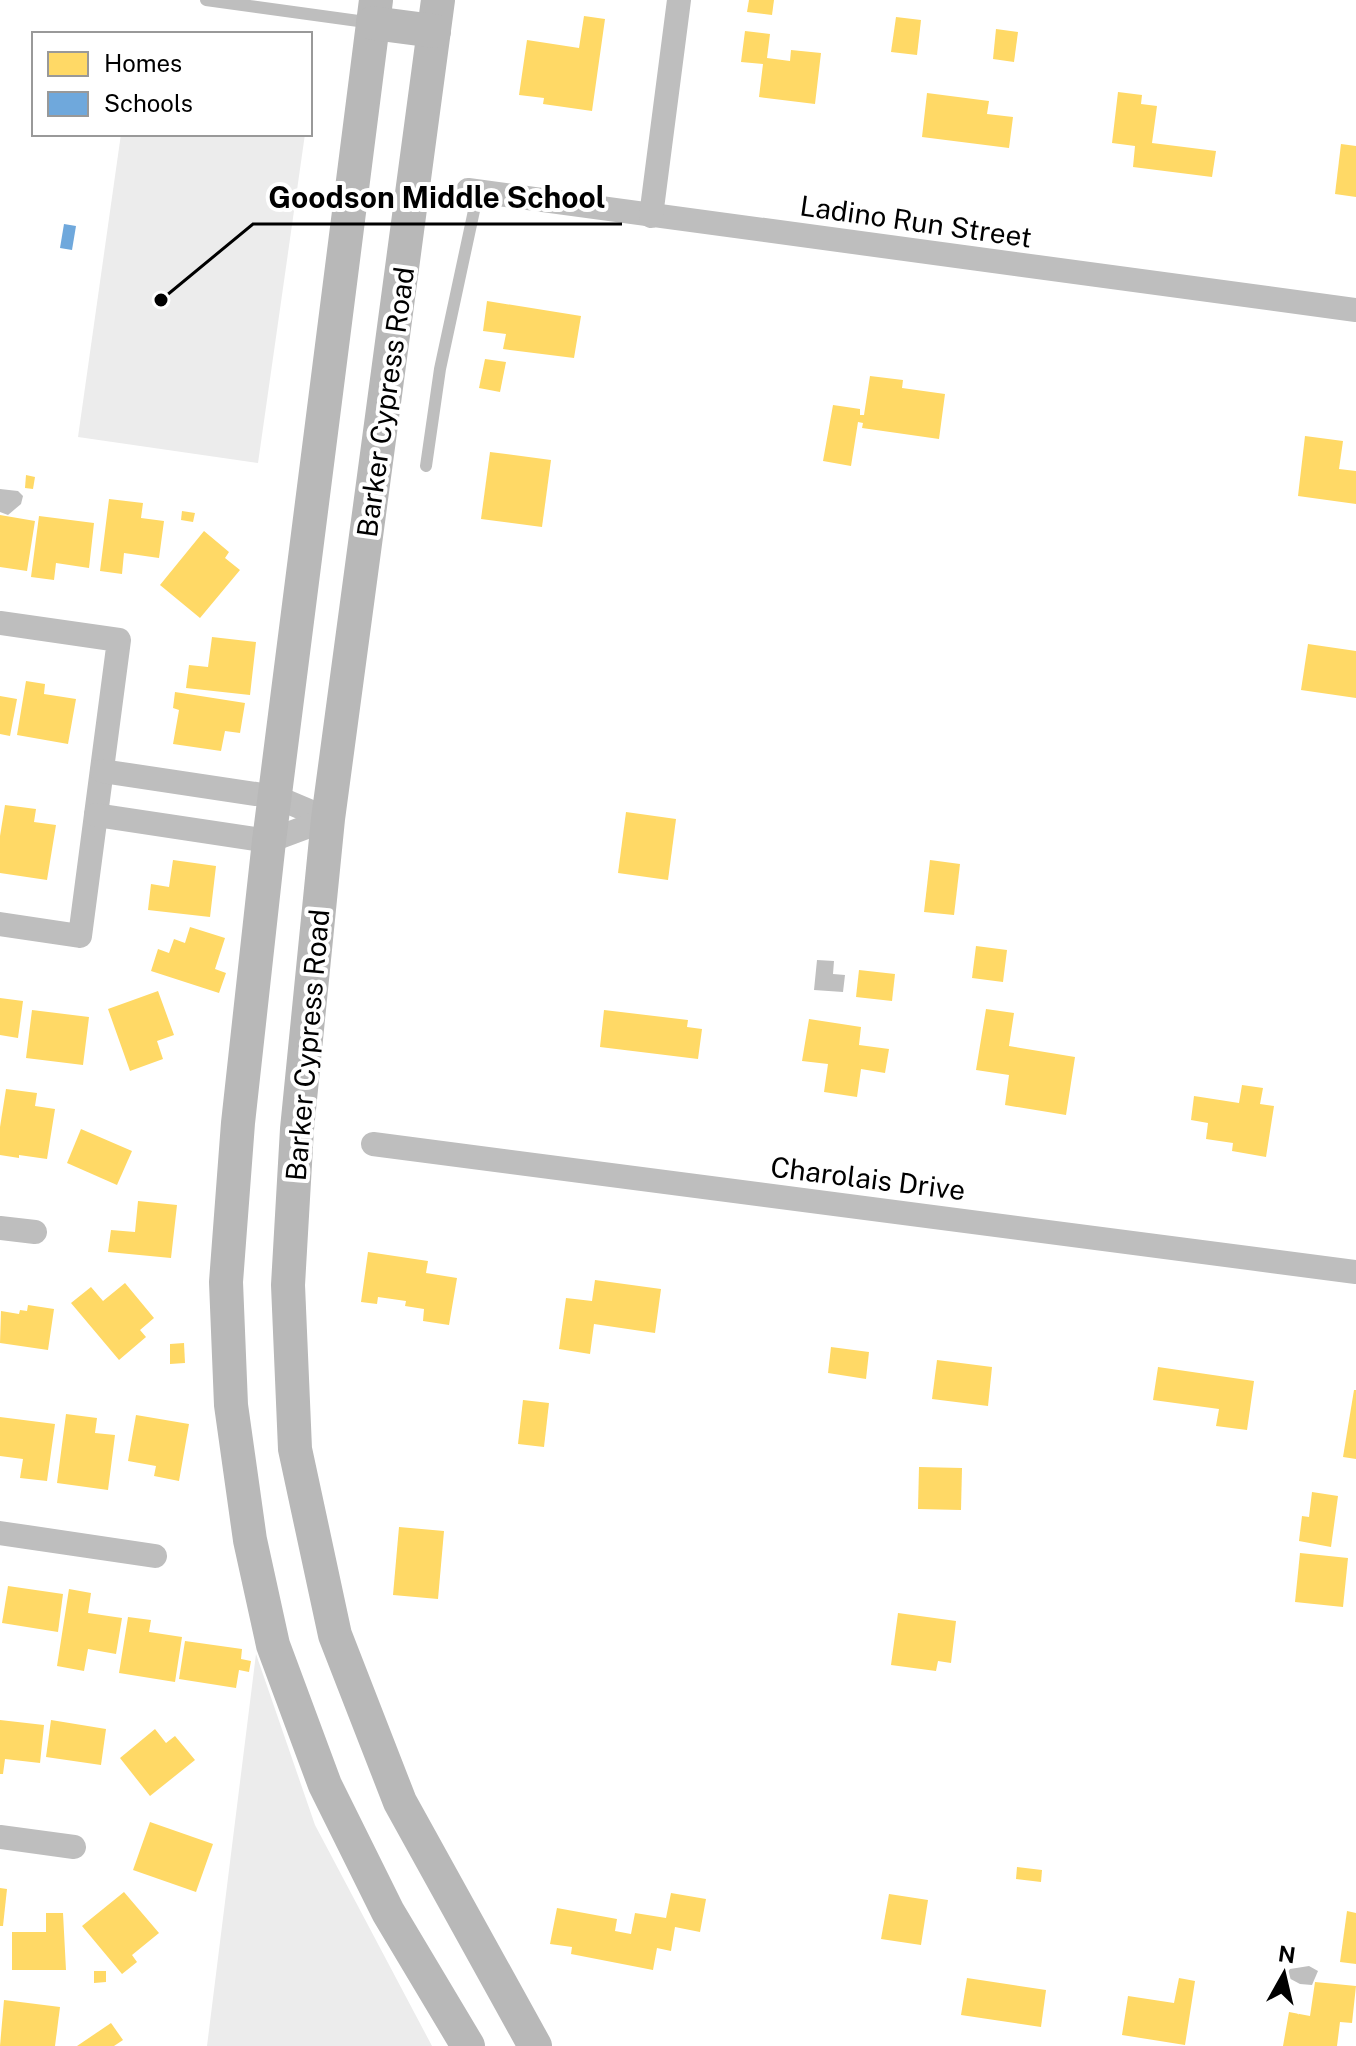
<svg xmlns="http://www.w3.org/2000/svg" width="1356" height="2046" viewBox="0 0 1356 2046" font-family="'Public Sans',sans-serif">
<rect width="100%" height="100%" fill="#fff"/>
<g fill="#ececec">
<polygon points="121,134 305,134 258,463 78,437"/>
<polygon points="256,1654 315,1825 432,2046 207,2046"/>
</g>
<g fill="#bfbfbf">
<polygon points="0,489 18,491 23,496 21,504 8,515 0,512"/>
<polygon points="817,960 834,961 833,974 845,975 843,992 814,990"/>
<polygon points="1309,1966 1318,1971 1312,1985 1300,1984 1285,1976 1290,1969"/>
</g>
<g fill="#ffd966">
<polygon points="749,0 774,0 772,15 747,12"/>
<polygon points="584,16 605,19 592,111 543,104 544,98 519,95 527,40 579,48"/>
<polygon points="896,17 921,20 917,55 891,52"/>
<polygon points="996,29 1018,32 1014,62 993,59"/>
<polygon points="745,31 770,34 767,58 790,61 791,50 821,53 815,104 759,97 763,64 741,62"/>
<polygon points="1118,92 1142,95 1141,104 1157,106 1152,143 1216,151 1212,177 1133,167 1135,146 1112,143"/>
<polygon points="927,93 989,101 987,114 1013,117 1009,148 922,137"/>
<polygon points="1341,144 1356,146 1356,197 1335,194"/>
<polygon points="487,301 581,316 574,358 503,349 506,334 483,331"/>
<polygon points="485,359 506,362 500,392 479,388"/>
<polygon points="870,376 903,380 902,388 945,394 939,439 862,428 863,423 858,422 851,466 823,461 833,405 860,409 860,415 864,415"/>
<polygon points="1305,436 1343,441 1339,469 1356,471 1356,504 1298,496"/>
<polygon points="490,452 551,460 542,527 481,519"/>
<polygon points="26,475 35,477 33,489 25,488"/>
<polygon points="109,499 143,503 141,518 164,521 159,558 124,553 122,574 100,571"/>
<polygon points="182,511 195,513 193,522 181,520"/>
<polygon points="0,515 35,521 27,571 0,567"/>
<polygon points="39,516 94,523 89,568 56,563 54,580 31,577"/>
<polygon points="204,531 229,552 225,558 240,570 200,618 160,585"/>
<polygon points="212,637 256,642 250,695 186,688 189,665 208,667"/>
<polygon points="1308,644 1356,651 1356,698 1301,690"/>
<polygon points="26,681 45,684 44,694 76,699 68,744 17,735"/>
<polygon points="175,692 245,703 240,733 225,731 221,751 173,744 179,710 173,708"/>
<polygon points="0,696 17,699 10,736 0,734"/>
<polygon points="5,805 36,809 34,822 56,825 47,880 0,873 0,836"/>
<polygon points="626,812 676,819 668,880 618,873"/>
<polygon points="173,860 216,866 210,917 148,910 151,884 169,887"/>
<polygon points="930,860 960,864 954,915 924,912"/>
<polygon points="190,927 225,938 215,969 226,973 219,993 151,971 158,949 169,953 174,939 185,943"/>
<polygon points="976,946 1007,950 1003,982 972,978"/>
<polygon points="859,970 895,974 892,1001 856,997"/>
<polygon points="158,991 174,1035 157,1041 163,1059 130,1071 108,1009"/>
<polygon points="0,998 23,1001 18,1038 0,1035"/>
<polygon points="986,1009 1014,1013 1009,1046 1075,1057 1066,1115 1005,1105 1009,1075 976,1070"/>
<polygon points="32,1010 89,1017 83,1065 26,1058"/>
<polygon points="604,1010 688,1020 687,1027 702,1029 698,1059 600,1047"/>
<polygon points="809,1019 861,1027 859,1045 889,1049 885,1073 861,1069 857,1097 824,1092 828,1064 802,1061"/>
<polygon points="1242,1085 1263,1088 1260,1104 1274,1106 1266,1157 1232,1151 1233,1143 1206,1139 1208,1123 1191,1120 1194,1096 1239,1103"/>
<polygon points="6,1089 37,1093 35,1106 55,1109 47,1159 19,1155 19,1158 0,1155 0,1127"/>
<polygon points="81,1129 132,1151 117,1185 67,1163"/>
<polygon points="138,1201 177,1205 171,1258 108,1252 111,1230 135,1232"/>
<polygon points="368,1252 428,1261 426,1273 457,1278 449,1325 423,1321 424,1309 405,1306 406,1301 378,1297 377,1304 361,1302"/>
<polygon points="595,1280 661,1289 655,1333 594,1324 590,1354 559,1349 566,1298 592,1301"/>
<polygon points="125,1283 154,1318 140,1330 146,1337 119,1360 71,1303 91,1287 103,1301"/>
<polygon points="28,1305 54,1309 48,1350 0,1343 1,1311 19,1314 20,1310 27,1311"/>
<polygon points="184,1343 185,1363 170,1364 170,1344"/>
<polygon points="831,1347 869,1352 866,1379 828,1373"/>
<polygon points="937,1360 992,1367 988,1406 932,1399"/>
<polygon points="1158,1367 1254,1381 1247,1430 1216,1426 1219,1409 1153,1400"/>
<polygon points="1354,1390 1356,1390 1356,1459 1343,1457"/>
<polygon points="523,1400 549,1403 544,1447 518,1444"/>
<polygon points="66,1414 97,1418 95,1433 115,1435 108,1490 57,1483"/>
<polygon points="136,1415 189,1424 179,1481 154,1476 156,1466 128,1461"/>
<polygon points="0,1417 55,1424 47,1481 20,1478 23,1459 0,1456"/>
<polygon points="919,1467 962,1468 961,1510 918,1509"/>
<polygon points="1312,1492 1338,1496 1331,1547 1299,1541 1302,1516 1309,1517"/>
<polygon points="399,1527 444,1531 438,1599 393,1595"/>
<polygon points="1300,1553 1348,1558 1343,1607 1295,1602"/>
<polygon points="8,1586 63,1594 58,1632 2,1623"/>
<polygon points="69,1589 91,1593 88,1613 122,1618 116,1654 88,1649 84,1671 57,1666"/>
<polygon points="898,1613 956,1621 951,1663 938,1661 936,1671 891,1665"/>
<polygon points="128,1617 151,1620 149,1632 182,1637 175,1682 119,1673"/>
<polygon points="185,1641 242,1649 241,1659 251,1661 249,1672 239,1670 236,1688 179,1679"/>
<polygon points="0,1720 44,1725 40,1763 5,1759 3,1774 0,1774"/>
<polygon points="51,1720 106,1729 101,1765 46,1757"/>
<polygon points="155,1729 166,1743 175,1736 195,1760 150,1796 120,1758"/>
<polygon points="150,1822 213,1844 196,1892 133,1870"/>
<polygon points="1017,1867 1042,1870 1041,1882 1016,1879"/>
<polygon points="0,1888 7,1889 3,1926 0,1926"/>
<polygon points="124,1892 159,1933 132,1955 137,1962 122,1974 82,1926"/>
<polygon points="671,1893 706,1899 700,1932 675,1927 671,1951 657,1948 653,1970 571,1954 572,1947 550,1944 557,1908 617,1919 615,1931 631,1934 635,1913 666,1918"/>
<polygon points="889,1894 928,1900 921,1945 881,1939"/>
<polygon points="1347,1911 1356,1913 1356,1964 1340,1962"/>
<polygon points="46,1913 63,1913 66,1970 12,1970 12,1932 46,1932"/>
<polygon points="94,1971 106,1971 106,1982 94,1983"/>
<polygon points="967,1978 1046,1990 1041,2027 961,2015"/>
<polygon points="1179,1978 1195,1981 1185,2045 1122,2035 1128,1996 1174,2003"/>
<polygon points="1315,1982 1356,1986 1352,2023 1340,2022 1337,2046 1283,2046 1289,2012 1310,2016"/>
<polygon points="4,2000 60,2007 55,2046 0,2046"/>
<polygon points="111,2023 123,2040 114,2046 77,2046"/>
</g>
<polygon fill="#6fa8dc" points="64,224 76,226 72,250 60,248"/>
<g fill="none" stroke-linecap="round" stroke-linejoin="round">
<g stroke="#bebebe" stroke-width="12">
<polyline points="206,0 373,23"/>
<polyline points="426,466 440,369 478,192"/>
</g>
<g stroke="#bebebe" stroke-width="24">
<polyline points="468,190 1356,310"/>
<polyline points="651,216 679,0"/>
<polyline points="0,623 119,640 80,936 0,924"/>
<polyline points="102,771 276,797 328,819"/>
<polyline points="96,815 269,841 328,819"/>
<polyline points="373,1144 1356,1272"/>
<polyline points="0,1228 35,1232"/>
<polyline points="0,1533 155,1556"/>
<polyline points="0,1837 74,1847"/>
</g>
<g stroke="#b8b8b8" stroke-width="34">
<polyline points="376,0 269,841 238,1123 226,1282 231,1405 250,1540 273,1645 325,1785 388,1912 468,2046"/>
<polyline points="438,0 328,819 297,1129 288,1285 295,1449 335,1635 400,1802 535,2046"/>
<polyline points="373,23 434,31"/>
</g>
</g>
<g text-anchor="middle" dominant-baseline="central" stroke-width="8" stroke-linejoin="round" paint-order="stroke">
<g font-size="28" fill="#000" stroke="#fff">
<text transform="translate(916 221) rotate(8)">Ladino Run Street</text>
<text transform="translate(385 402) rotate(-82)">Barker Cypress Road</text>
<text transform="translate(307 1045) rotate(-85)">Barker Cypress Road</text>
<text transform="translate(868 1178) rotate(7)">Charolais Drive</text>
</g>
</g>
<path fill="none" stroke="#000" stroke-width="3" d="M161 300L253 224H622"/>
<circle fill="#000" stroke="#fff" stroke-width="3" cx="161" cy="300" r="8"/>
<g font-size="30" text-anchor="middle" font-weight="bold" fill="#000" stroke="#fff" stroke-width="8" stroke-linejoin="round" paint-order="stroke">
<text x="437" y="208">Goodson Middle School</text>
</g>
<rect x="32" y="32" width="280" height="104" fill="#ffffff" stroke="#999999" stroke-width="2"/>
<rect x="48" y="52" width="40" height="24" fill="#ffd966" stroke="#999999" stroke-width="2"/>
<text x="104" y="72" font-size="24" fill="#000000">Homes</text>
<rect x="48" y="92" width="40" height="24" fill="#6fa8dc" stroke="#999999" stroke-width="2"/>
<text x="104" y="112" font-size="24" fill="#000000">Schools</text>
<g transform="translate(1284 1974) rotate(8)" stroke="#ffffff" stroke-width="6" paint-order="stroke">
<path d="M0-6L14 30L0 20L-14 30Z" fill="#000000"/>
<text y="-12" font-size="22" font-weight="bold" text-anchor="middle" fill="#000000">N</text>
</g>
</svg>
